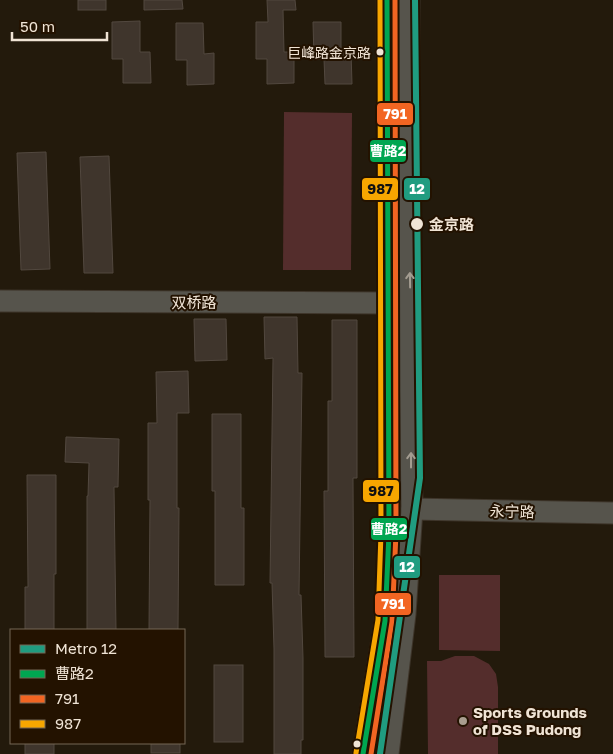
<svg xmlns="http://www.w3.org/2000/svg" width="613" height="754" viewBox="0 0 613 754" font-family="'Golos Text','Noto Sans SC',sans-serif">
<rect width="100%" height="100%" fill="#231a0c"/>
<g fill="#542d2c">
<polygon points="284,112 352,113 351,270 283,270"/>
<polygon points="439,575 500,575 500,651 439,650"/>
<polygon points="455,656 474,656 489,664 496,674 498,687 498,754 428,754 427,661 441,661"/>
</g>
<g fill="#3f352c" stroke="#52483f">
<rect x="78" y="0" width="28" height="10"/>
<polygon points="144,0 182,0 183,9 144,10"/>
<polygon points="267,0 295,0 296,10 283,10 284,52 294,52 294,83 267,84 267,59 256,59 256,22 268,22"/>
<polygon points="140,21 140,52 150,52 151,83 123,83 123,59 112,59 112,22"/>
<polygon points="313,22 341,22 341,53 351,52 352,84 325,84 324,59 314,59"/>
<polygon points="176,23 203,23 204,54 214,53 214,84 187,85 187,60 176,60"/>
<polygon points="46,152 50,269 21,270 17,153"/>
<polygon points="109,156 113,273 84,273 80,157"/>
<polygon points="264,317 297,317 298,373 302,373 299,595 301,595 303,658 303,740 301,740 301,754 274,754 274,649 272,583 270,583 273,358 265,359"/>
<polygon points="194,319 226,319 227,360 195,361"/>
<polygon points="332,320 357,320 357,478 353,478 354,657 325,657 324,491 328,491 328,401 332,401"/>
<polygon points="188,371 189,413 177,413 177,508 179,508 178,630 149,630 150,500 148,500 148,423 157,423 156,372"/>
<polygon points="212,414 241,414 241,508 244,508 244,585 215,585 215,491 212,491"/>
<polygon points="66,437 119,439 118,487 114,487 116,630 87,630 87,496 88,496 89,463 65,462"/>
<polygon points="27,475 56,475 56,574 54,574 54,630 25,630 25,587 28,587"/>
<rect x="214" y="665" width="29" height="77"/>
<rect x="25" y="743" width="29" height="11"/>
<rect x="151" y="743" width="29" height="10"/>
</g>
<g fill="none" stroke-linecap="round" stroke-linejoin="round">
<g stroke="#3e352a" stroke-width="23">
<g id="secondary">
<polyline points="0,301 388,303"/>
<polyline points="412,509 613,513"/>
<polyline points="363,754 385,621 389,533 387,0"/>
<polyline points="388,754 405,614 412,509 408,194 409,0"/>
</g>
</g>
<use href="#secondary" stroke="#56544c" stroke-width="21"/>
<g stroke="#231200" stroke-width="9">
<polyline id="bus-1" points="363,754 385,621 389,533 387,0"/>
</g>
<g stroke="#231200" stroke-width="9">
<polyline id="bus-2" points="371,754 392,622 396,533 395,0"/>
</g>
<g stroke="#231200" stroke-width="9">
<polyline id="bus-3" points="356,753 378,620 381,533 380,0"/>
</g>
<use href="#bus-1" stroke="#00a651" stroke-width="5"/>
<use href="#bus-2" stroke="#f26522" stroke-width="5"/>
<use href="#bus-3" stroke="#f7a600" stroke-width="5"/>
<g stroke="#231200" stroke-width="10">
<polyline id="metro-1" points="380,754 420,478 415,0"/>
</g>
<use href="#metro-1" stroke="#209c80" stroke-width="6"/>
</g>
<defs><path id="oneway-shaft" d="M-6 0H5M1.5-3L5.5 0L1.5 3" fill="none" stroke-width="1.6" stroke-linecap="round" stroke-linejoin="round" transform="scale(1.25)"/></defs>
<g stroke="#a39c90">
<use href="#oneway-shaft" transform="translate(410 280) rotate(-91)"/>
<use href="#oneway-shaft" transform="translate(411 460) rotate(-90)"/>
</g>
<g fill="#f0e4d5" stroke="#231200" stroke-width="2">
<circle cx="380" cy="52" r="4.5"/>
<circle cx="417" cy="224" r="7"/>
<circle cx="357" cy="744" r="4.5"/>
</g>
<circle fill="#a89d8f" stroke="#231200" stroke-width="2" cx="463" cy="721" r="5"/>
<g text-anchor="middle" dominant-baseline="central" stroke-width="4" stroke-linejoin="round" paint-order="stroke">
<g font-size="14" fill="#f0e4d5" stroke="#231200" text-anchor="end">
<text x="371" y="52">巨峰路金京路</text>
</g>
<g font-size="15" font-weight="bold" fill="#f0e4d5" stroke="#231200" text-anchor="start">
<text x="429" y="224">金京路</text>
</g>
<g font-size="15" fill="#f0e4d5" stroke="#231200">
<text x="194" y="302">双桥路</text>
<text transform="translate(512 511) rotate(1)">永宁路</text>
</g>
<g font-size="15" font-weight="bold" fill="#f0e4d5" stroke="#231200" text-anchor="start">
<text x="473" y="712">Sports Grounds<tspan x="473" dy="17">of DSS Pudong</tspan></text>
</g>
</g>
<g stroke="#231200" stroke-width="2">
<rect x="376" y="102" width="38" height="24" rx="5" fill="#f26522"/>
<rect x="369" y="139" width="38" height="24" rx="5" fill="#00a651"/>
<rect x="361" y="177" width="38" height="24" rx="5" fill="#f7a600"/>
<rect x="403" y="177" width="28" height="24" rx="5" fill="#209c80"/>
<rect x="362" y="479" width="38" height="24" rx="5" fill="#f7a600"/>
<rect x="370" y="517" width="38" height="24" rx="5" fill="#00a651"/>
<rect x="393" y="555" width="28" height="24" rx="5" fill="#209c80"/>
<rect x="374" y="592" width="38" height="24" rx="5" fill="#f26522"/>
</g>
<g font-size="14" text-anchor="middle" font-weight="bold" fill="#fff">
<text x="395" y="119">791</text>
<text x="388" y="156">曹路2</text>
<text x="417" y="194">12</text>
<text x="389" y="534">曹路2</text>
<text x="407" y="572">12</text>
<text x="393" y="609">791</text>
</g>
<g font-size="14" text-anchor="middle" font-weight="bold" fill="#111">
<text x="380" y="194">987</text>
<text x="381" y="496">987</text>
</g>
<rect x="10" y="629" width="175" height="115" fill="#231200" stroke="#756655"/>
<rect x="20" y="645" width="25" height="8" fill="#209c80" stroke="#756655"/>
<text x="55" y="654" font-size="15" fill="#f0e4d5">Metro 12</text>
<rect x="20" y="670" width="25" height="8" fill="#00a651" stroke="#756655"/>
<text x="55" y="679" font-size="15" fill="#f0e4d5">曹路2</text>
<rect x="20" y="695" width="25" height="8" fill="#f26522" stroke="#756655"/>
<text x="55" y="704" font-size="15" fill="#f0e4d5">791</text>
<rect x="20" y="720" width="25" height="8" fill="#f7a600" stroke="#756655"/>
<text x="55" y="729" font-size="15" fill="#f0e4d5">987</text>
<path d="M12 32v8h95v-8" fill="none" stroke="#f0e4d5" stroke-width="2.5"/>
<text x="20" y="32" font-size="15" fill="#f0e4d5" stroke="#231200" stroke-width="4" paint-order="stroke">50 m</text>
</svg>
